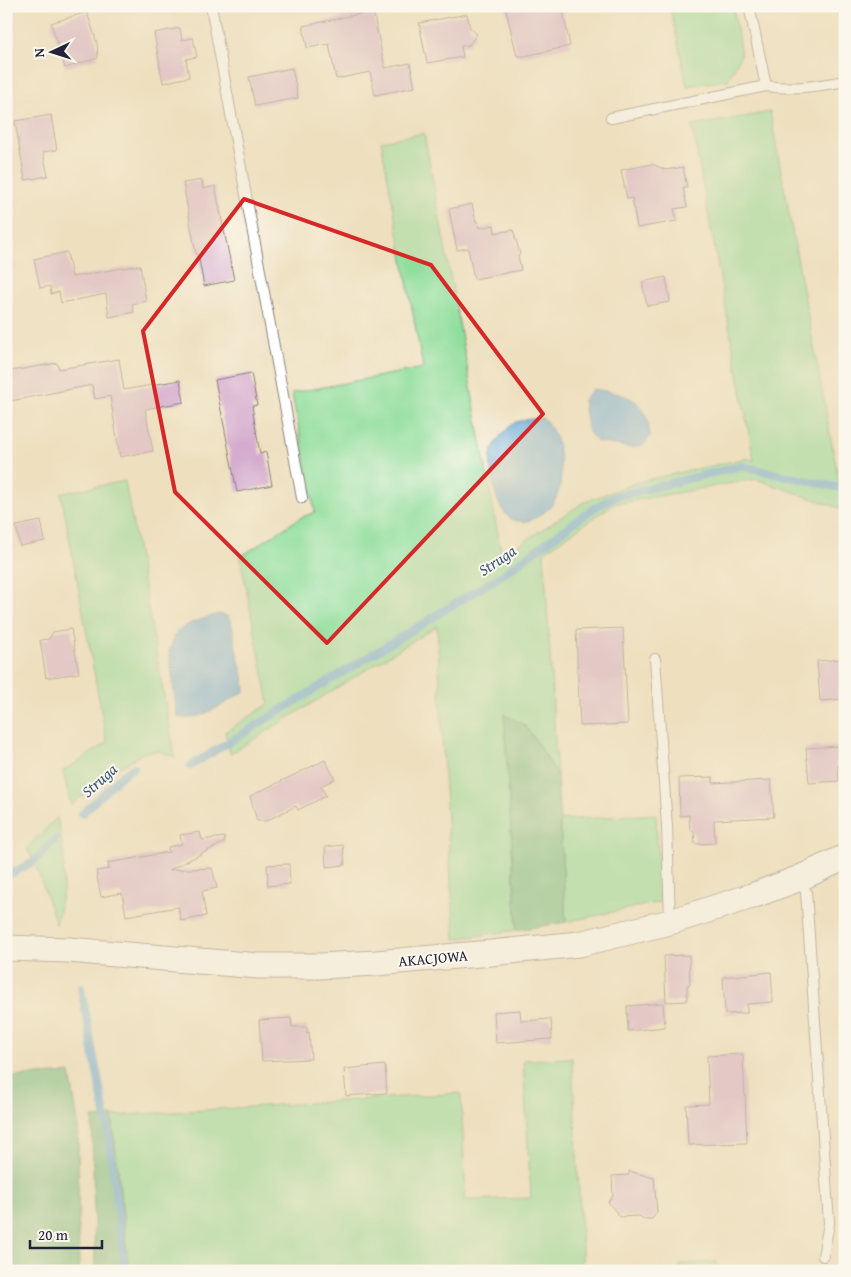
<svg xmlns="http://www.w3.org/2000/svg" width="851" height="1277" viewBox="0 0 851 1277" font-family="'Gentium Book Plus',serif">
<rect width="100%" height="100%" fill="#fbf7ec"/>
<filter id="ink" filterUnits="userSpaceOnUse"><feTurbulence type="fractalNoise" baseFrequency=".02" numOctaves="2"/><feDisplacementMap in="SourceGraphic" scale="10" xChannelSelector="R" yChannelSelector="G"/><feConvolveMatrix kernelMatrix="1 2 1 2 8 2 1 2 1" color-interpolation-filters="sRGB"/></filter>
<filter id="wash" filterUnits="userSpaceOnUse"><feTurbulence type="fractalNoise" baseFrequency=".0096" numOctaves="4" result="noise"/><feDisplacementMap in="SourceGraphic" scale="20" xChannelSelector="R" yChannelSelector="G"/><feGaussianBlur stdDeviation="1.12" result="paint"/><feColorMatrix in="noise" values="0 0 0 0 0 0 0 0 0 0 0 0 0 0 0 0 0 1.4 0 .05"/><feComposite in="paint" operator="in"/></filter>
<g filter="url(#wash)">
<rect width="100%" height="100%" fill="#eee0bf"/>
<g fill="#8fde9c" stroke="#58806c">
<polygon points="670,6 733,6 741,55 728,80 687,86"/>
<polygon points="770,112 839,482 845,484 845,510 756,479 614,504 544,552 557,775 545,754 504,715 517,930 455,939 444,775 437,626 230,754 225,732 269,704 240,557 300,518 315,512 292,393 423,368 381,141 424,133 502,556 584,502 641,481 747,458 754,461 692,126"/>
<polygon points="125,481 175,757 158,751 145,752 114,771 71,805 63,771 107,743 61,493"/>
<polygon points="656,814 660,902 566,922 560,820"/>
<polygon points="57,817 64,854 63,890 56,925 38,871 27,848"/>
<polygon points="572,1058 583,1271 129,1271 112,1116 461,1093 466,1200 531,1198 523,1060"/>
<polygon points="717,1262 717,1271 680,1271 680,1264"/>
</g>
<g fill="#73bd84" stroke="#4a7060">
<polygon points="504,714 524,725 535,739 557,775 566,922 517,930"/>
<polygon points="70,1073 78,1122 79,1271 6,1271 6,1077"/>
<polygon points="112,1116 129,1271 95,1271 92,1118"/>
</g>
<g fill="#65a8d9" stroke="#44658a">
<path d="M593 389C627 395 647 396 650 436L644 445 632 448 597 442 587 430 583 400Z"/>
<path d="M543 418C559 434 560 453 561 475 561 490 555 506 542 514 512 535 497 509 493 482 491 472 489 460 492 451 495 441 507 427 516 422 524 419 535 419 543 418Z"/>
<path d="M218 614 227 616C234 625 233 633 235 643 238 660 244 674 245 691 229 700 194 726 177 716L169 651 177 631 191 623Z"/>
</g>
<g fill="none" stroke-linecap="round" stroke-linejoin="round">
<g stroke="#65a8d9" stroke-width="8">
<polyline points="190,766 502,575 591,510 614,497 741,466 845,489"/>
<polyline points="82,814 119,778 134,767"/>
<polyline points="7,876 33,862 56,839"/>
<polyline points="81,988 108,1131 125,1271"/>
</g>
</g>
<g id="blocks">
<g fill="#d5accf">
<polygon points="505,6 562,6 570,46 525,56 517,56"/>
<polygon points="373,11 385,68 410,63 415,87 375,95 370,72 336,79 329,44 307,48 303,26"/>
<polygon points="87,12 97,43 98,58 65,68 51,23"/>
<polygon points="467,14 470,28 477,34 469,45 461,46 463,57 427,63 419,23"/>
<polygon points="180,28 182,40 193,38 197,57 186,59 189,77 163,83 154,33"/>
<polygon points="292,68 298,98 255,106 249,77"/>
<polygon points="51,115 57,150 43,152 48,176 25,180 15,121"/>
<polygon points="652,164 666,170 683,167 687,188 683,188 687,207 674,209 677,221 637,228 632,198 627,199 621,170"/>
<polygon points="202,180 203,189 215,186 234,280 204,286 198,254 196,254 183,183"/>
<polygon points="472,204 476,222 478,222 479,228 494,225 495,233 513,230 520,254 518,256 521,270 474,279 468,248 457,250 449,209"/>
<polygon points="67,252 72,277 140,265 146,301 132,304 134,312 109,317 106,294 61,303 59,292 51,294 50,286 40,288 34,259"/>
<polygon points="666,277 670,302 647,306 642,282"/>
<polygon points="119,359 124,390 180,380 184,402 145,409 153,451 120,457 110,396 95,399 92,385 6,402 6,372 57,363 59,369"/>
<polygon points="251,373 257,405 252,406 260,454 266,452 272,485 237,492 215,380"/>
<polygon points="41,521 45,541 20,546 16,526"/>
<polygon points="623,628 628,724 580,726 576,630"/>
<polygon points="71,629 79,673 46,678 40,640 49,639 53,632"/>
<polygon points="845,659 845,699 820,701 817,661"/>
<polygon points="841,746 843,766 838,766 839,781 809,783 806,748"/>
<polygon points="325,760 335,779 321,786 326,796 298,810 296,806 266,821 257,821 250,796"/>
<polygon points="713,777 713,783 771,780 774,817 714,820 715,843 695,844 694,831 690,830 689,815 680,816 679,778"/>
<polygon points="200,832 202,840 224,837 225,842 169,870 212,868 217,888 202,891 206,916 181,921 178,907 126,916 122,893 101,897 96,871 109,869 108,863 169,852 168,847 182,844 180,835"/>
<polygon points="343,845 345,865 326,867 325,847"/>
<polygon points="289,864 290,884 268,886 267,865"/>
<polygon points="689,955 690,985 687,985 687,1001 666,1002 664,956"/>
<polygon points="771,972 773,1002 747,1004 747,1013 725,1014 723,977"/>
<polygon points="663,1003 665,1027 628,1031 627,1006"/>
<polygon points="520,1010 521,1021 551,1019 552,1039 496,1043 494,1012"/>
<polygon points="291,1018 292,1027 307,1027 307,1033 309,1032 311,1059 262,1061 259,1020"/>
<polygon points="743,1054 747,1143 688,1145 686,1105 709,1104 707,1056"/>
<polygon points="385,1065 387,1093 346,1096 344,1069"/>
<polygon points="629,1171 654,1178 657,1212 652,1219 643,1219 640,1216 620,1217 608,1202 613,1196 612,1176 629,1175"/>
</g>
</g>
</g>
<g filter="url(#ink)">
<use href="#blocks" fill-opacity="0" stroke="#88817d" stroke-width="1"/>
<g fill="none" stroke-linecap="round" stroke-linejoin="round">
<g stroke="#88817d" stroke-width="12">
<g id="service">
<polyline points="211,6 302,498"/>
<polyline points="749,6 766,86"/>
<path d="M611 118 766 86C794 90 818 86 845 81"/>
<polyline points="655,659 667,826 670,921"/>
<polyline points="800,878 806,892 829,1223 823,1256"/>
</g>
</g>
<g stroke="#88817d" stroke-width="27">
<polyline id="tertiary" points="6,948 68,950 259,966 320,966 376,963 491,953 579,944 670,922 752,896 800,878 845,857"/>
</g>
<use href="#service" stroke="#fff" stroke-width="10"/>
<use href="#tertiary" stroke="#fff" stroke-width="25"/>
</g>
</g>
<path d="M0 0H851V1277H0ZM244 199 431 265 543 414 327 643 175 492 143 331Z" fill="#eee0bf" fill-opacity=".55" fill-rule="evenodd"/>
<path fill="none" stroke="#d62828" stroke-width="4" stroke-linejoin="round" d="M244 199 431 265 543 414 327 643 175 492 143 331Z"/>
<g text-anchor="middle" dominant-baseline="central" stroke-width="4" stroke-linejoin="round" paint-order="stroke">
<g font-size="15" fill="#22223b" stroke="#fbf7ec">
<text transform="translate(433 958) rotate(-5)">AKACJOWA</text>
</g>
<g font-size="16" font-style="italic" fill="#3d587a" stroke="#fbf7ec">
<text transform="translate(497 560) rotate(-34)">Struga</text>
<text transform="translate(99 780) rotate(-42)">Struga</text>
</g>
</g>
<rect width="851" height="1277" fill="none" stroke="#fbf7ec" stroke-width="25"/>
<g transform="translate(52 52) rotate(266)" stroke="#fbf7ec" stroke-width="4" paint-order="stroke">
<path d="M0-4L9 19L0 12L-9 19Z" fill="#22223b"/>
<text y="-8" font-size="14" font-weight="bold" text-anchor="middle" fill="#22223b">N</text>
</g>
<path d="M30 1240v8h72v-8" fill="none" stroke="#22223b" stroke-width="2.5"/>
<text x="38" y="1240" font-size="15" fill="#22223b" stroke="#fbf7ec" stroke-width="4" paint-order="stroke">20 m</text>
</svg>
